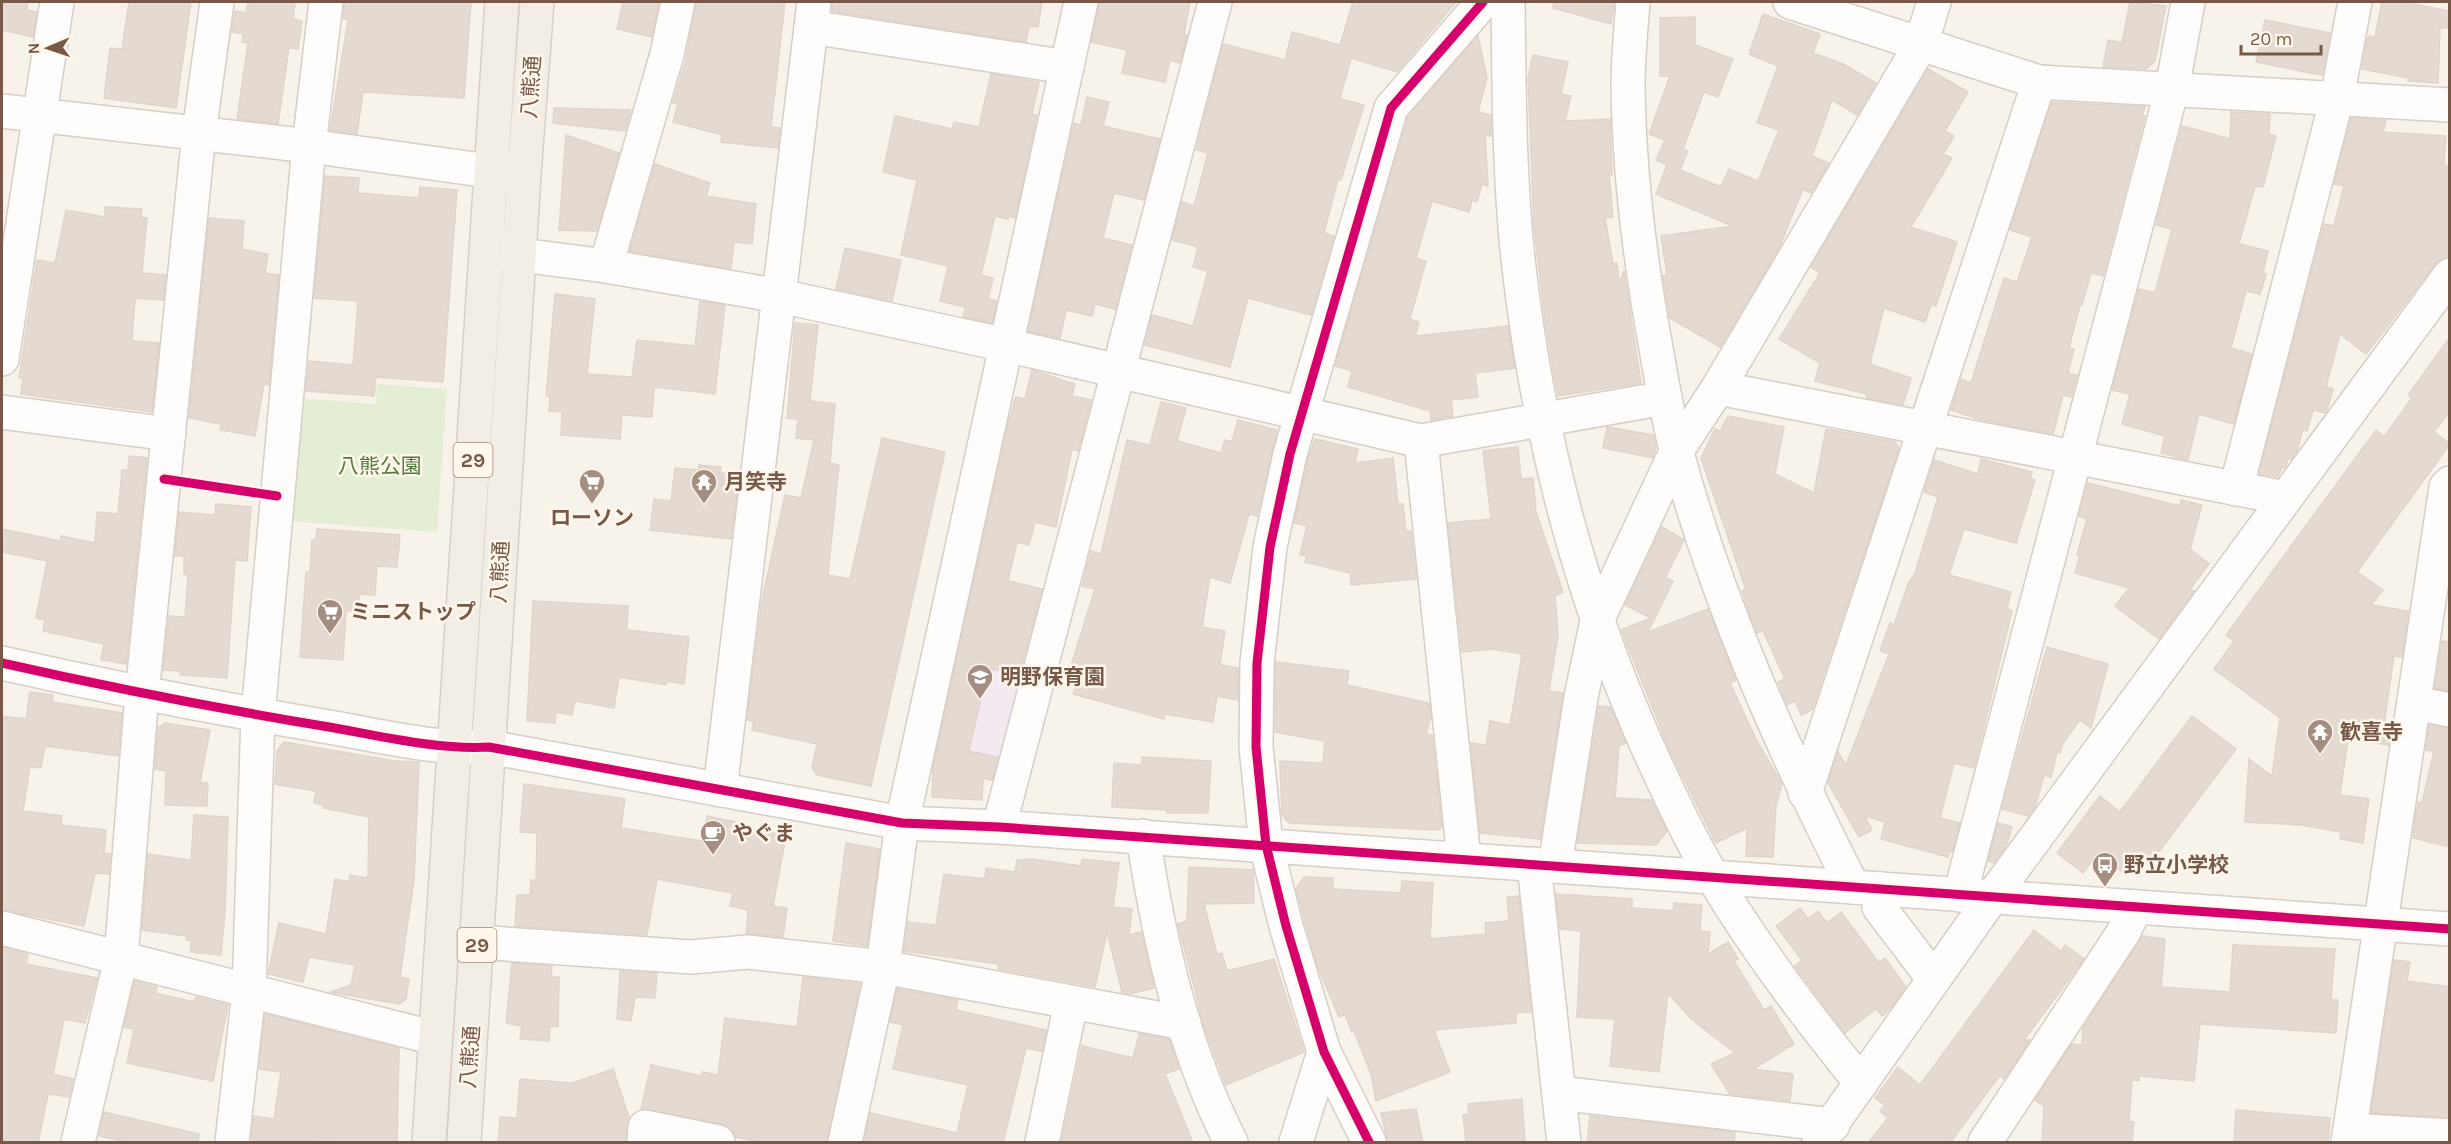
<svg xmlns="http://www.w3.org/2000/svg" width="2451" height="1144" viewBox="0 0 2451 1144" font-family="Karla,'Noto Sans JP',sans-serif">
<rect width="100%" height="100%" fill="#f7f2ea"/>
<polygon fill="#f3e9f2" points="955,643 1028,660 1005,758 932,741"/>
<polygon fill="#e4eed4" points="377,384 447,389 437,532 288,521 296,398 376,404"/>
<g fill="#e4dad1" stroke="#e0d4cc" stroke-width="1.5">
<polygon points="2,2 28,2 27,10 37,12 33,37 2,30"/>
<polygon points="129,2 191,2 176,108 104,98 110,48 122,49"/>
<polygon points="248,2 295,2 293,19 302,21 298,49 289,48 278,124 237,119 248,43 242,42 243,34 232,32 235,11 246,13"/>
<polygon points="344,2 471,2 464,98 363,92 357,134 330,130 348,20 343,19"/>
<polygon points="623,2 659,2 652,37 617,29"/>
<polygon points="696,2 785,2 771,127 780,128 778,148 721,142 722,135 673,122 678,104 673,103 686,59"/>
<polygon points="832,2 1042,2 1038,27 1029,26 1026,42 832,11"/>
<polygon points="1099,2 1190,2 1184,34 1187,35 1180,63 1170,60 1165,82 1122,73 1127,50 1091,42"/>
<polygon points="1353,2 1456,2 1397,72 1351,58 1340,99 1364,105 1341,180 1338,179 1324,233 1334,236 1311,315 1248,298 1230,367 1145,345 1152,315 1193,326 1208,271 1193,267 1198,247 1172,240 1182,202 1194,206 1208,153 1196,150 1223,44 1285,60 1292,32 1340,45"/>
<polygon points="1554,2 1614,2 1611,24 1553,8"/>
<polygon points="2130,2 2166,6 2155,61 2146,69 2103,67 2108,40 2122,43"/>
<polygon points="2382,2 2402,2 2450,11 2450,28 2440,28 2438,83 2408,81 2408,78 2362,69 2367,40 2369,36 2375,37"/>
<polygon points="1763,14 1820,34 1813,53 1843,64 1876,83 1857,115 1832,100 1812,156 1829,163 1811,193 1803,189 1779,248 1720,347 1670,318 1663,276 1667,275 1661,236 1733,226 1656,194 1667,165 1656,160 1665,140 1649,134 1670,76 1660,76 1660,18 1695,17 1695,45 1733,59 1718,97 1704,92 1683,149 1688,151 1680,170 1721,187 1729,169 1758,181 1779,130 1757,123 1778,66 1749,54"/>
<polygon points="2265,20 2330,33 2322,75 2256,62"/>
<polygon points="1478,36 1487,78 1478,112 1491,115 1491,136 1485,135 1488,186 1482,184 1477,202 1472,200 1469,212 1432,201 1416,258 1426,261 1410,319 1419,322 1415,336 1508,326 1515,368 1475,373 1478,397 1451,400 1453,416 1431,420 1430,411 1348,387 1352,371 1335,366 1408,117"/>
<polygon points="1533,55 1568,62 1561,94 1571,96 1565,121 1610,119 1612,175 1609,173 1613,217 1605,218 1613,264 1617,263 1619,282 1624,271 1641,383 1558,396 1545,321 1534,226 1528,77"/>
<polygon points="1928,69 1968,92 1945,131 1954,136 1943,154 1952,158 1911,227 1957,242 1936,306 1931,305 1925,322 1884,308 1870,364 1911,378 1903,405 1867,398 1866,394 1815,381 1820,363 1779,339 1820,273 1811,267"/>
<polygon points="991,74 1039,82 1032,114 1037,115 1015,218 1009,216 1008,219 995,216 981,275 993,278 988,299 997,301 992,323 963,317 965,307 940,301 948,266 901,255 917,180 883,172 895,116 952,129 954,122 979,127"/>
<polygon points="1087,97 1109,102 1103,126 1160,139 1144,200 1114,193 1103,238 1132,245 1115,309 1095,304 1092,316 1066,310 1060,338 1028,331 1074,123 1081,125"/>
<polygon points="2052,102 2145,107 2142,115 2145,116 2103,276 2091,273 2082,305 2080,305 2069,348 2074,349 2068,373 2077,375 2071,397 2063,395 2053,434 1978,419 1951,410 1961,379 1971,383 2004,278 2017,282 2032,237 2010,230"/>
<polygon points="554,108 631,110 625,131 553,123"/>
<polygon points="2231,112 2270,114 2269,134 2276,136 2263,187 2255,186 2239,244 2268,251 2263,273 2266,274 2260,294 2246,291 2231,348 2252,354 2234,424 2199,414 2188,460 2161,453 2165,436 2122,424 2130,394 2112,390 2139,289 2155,293 2172,229 2156,225 2182,126 2230,139"/>
<polygon points="2351,118 2386,120 2383,132 2446,136 2444,164 2450,168 2450,257 2435,264 2366,354 2340,334 2326,387 2333,389 2327,410 2325,413 2313,410 2307,431 2303,429 2297,451 2291,459 2288,459 2285,468 2282,467 2278,477 2259,474 2324,224 2334,226 2344,186 2334,184"/>
<polygon points="566,135 619,153 597,231 559,230"/>
<polygon points="655,164 710,183 706,196 756,204 752,244 734,242 731,269 630,251"/>
<polygon points="325,176 359,178 358,193 419,198 420,187 457,190 443,382 376,377 374,396 306,391 309,361 353,365 358,301 314,298"/>
<polygon points="105,207 142,209 141,217 147,218 142,273 166,275 163,300 135,298 132,341 159,343 152,412 21,394 23,379 19,378 37,260 55,263 66,210 105,217"/>
<polygon points="209,218 244,221 242,249 268,254 265,273 279,275 269,385 264,384 255,436 220,430 221,424 189,418"/>
<polygon points="845,248 901,260 892,301 836,289"/>
<polygon points="555,294 595,299 587,374 632,377 637,340 695,346 700,301 725,305 715,394 654,387 652,417 622,415 620,439 561,435 562,412 549,411 550,397 546,396"/>
<polygon points="795,323 818,325 810,401 835,404 830,463 839,465 828,575 850,579 882,438 945,452 871,786 817,775 812,767 817,744 752,730 754,721 747,720 762,600 785,495 801,498 814,440 796,438 798,419 787,418"/>
<polygon points="2450,337 2450,411 2434,432 2450,444 2357,572 2383,590 2371,605 2408,611 2402,657 2394,656 2384,724 2391,725 2388,745 2348,739 2340,795 2369,799 2363,843 2340,839 2341,832 2301,825 2245,822 2249,759 2272,776 2280,718 2214,669 2234,641 2226,635 2376,430 2384,437 2412,398 2408,395"/>
<polygon points="1032,370 1075,384 1072,396 1091,400 1078,451 1072,449 1056,527 1035,522 1029,545 1017,542 1008,581 1042,589 1019,675 988,668 969,751 998,757 992,780 983,778 982,800 932,797 933,767 1009,420 1016,397 1025,399"/>
<polygon points="1161,402 1186,408 1177,441 1221,453 1225,440 1232,442 1238,420 1277,430 1257,516 1249,514 1230,583 1210,577 1202,627 1225,631 1220,665 1238,668 1238,700 1217,696 1213,722 1164,714 1164,719 1073,694 1079,674 1069,672 1095,589 1082,586 1091,551 1101,554 1127,440 1150,445"/>
<polygon points="1728,416 1784,427 1775,474 1814,493 1826,429 1895,442 1899,449 1812,710 1801,715 1795,701 1787,705 1778,682 1785,679 1763,631 1757,633 1749,613 1742,591 1746,590 1701,458 1715,429 1720,431"/>
<polygon points="1607,427 1653,435 1656,447 1653,458 1603,448"/>
<polygon points="1315,439 1358,449 1355,463 1393,458 1398,504 1403,504 1406,531 1411,531 1416,579 1351,585 1350,573 1305,562 1307,556 1300,555 1307,526 1294,523 1308,459"/>
<polygon points="1518,447 1521,479 1533,478 1536,512 1563,592 1555,596 1558,636 1549,691 1563,693 1540,839 1480,833 1471,743 1486,745 1490,721 1510,725 1522,654 1492,649 1462,652 1448,523 1491,519 1483,451"/>
<polygon points="129,456 147,458 126,664 101,660 104,644 43,631 45,620 36,618 47,561 2,552 2,529 60,541 61,536 95,543 97,512 118,514 122,470 128,470"/>
<polygon points="1981,459 2032,472 2030,479 2035,480 2016,543 1964,529 1949,575 2011,592 2007,609 2012,611 1974,768 1954,763 1940,818 1960,823 1952,852 1949,851 1948,857 1881,839 1885,822 1865,816 1872,830 1859,837 1828,783 1838,752 1846,765 1889,654 1880,651 1890,623 1894,625 1908,584 1915,573 1938,497 1924,492 1934,460 1978,474"/>
<polygon points="699,465 721,467 720,473 739,475 731,539 650,530 654,499 671,501 675,468 699,470"/>
<polygon points="2088,483 2180,506 2181,500 2202,505 2190,549 2209,564 2190,589 2194,591 2159,639 2115,606 2129,588 2075,573 2080,555 2077,555 2087,519 2079,516"/>
<polygon points="216,504 251,507 247,561 235,560 227,678 180,675 181,671 163,670 169,616 185,617 188,575 184,574 184,556 175,556 179,512 215,515"/>
<polygon points="1662,527 1684,540 1665,578 1673,581 1648,632 1708,609 1736,680 1730,683 1756,739 1782,784 1776,805 1773,857 1746,856 1747,828 1716,843 1670,751 1622,632 1621,630 1651,618 1625,605"/>
<polygon points="317,529 400,535 397,567 377,566 375,595 359,594 358,612 346,611 343,660 300,657 306,572 310,572 312,540 316,540"/>
<polygon points="533,601 628,606 627,630 689,637 684,684 667,681 666,685 619,677 614,708 575,701 572,715 556,712 555,723 527,721"/>
<polygon points="2442,641 2450,642 2450,691 2435,688"/>
<polygon points="2047,647 2108,664 2091,728 2080,720 2063,743 2060,753 2057,752 2051,777 2044,775 2035,807 2028,816 2002,809"/>
<polygon points="1276,662 1349,671 1347,685 1429,703 1431,717 1426,734 1432,735 1442,827 1437,830 1289,823 1282,815 1280,761 1323,763 1325,741 1275,732"/>
<polygon points="30,692 53,695 52,702 122,713 118,756 45,746 41,768 30,767 23,811 62,816 61,825 106,830 104,853 110,854 109,874 95,873 84,926 2,910 2,716 26,719"/>
<polygon points="1599,706 1610,707 1626,743 1619,746 1615,798 1651,800 1667,831 1656,845 1577,843"/>
<polygon points="2192,716 2236,749 2149,865 2137,856 2124,873 2111,863 2105,872 2091,862 2083,873 2057,853 2100,796 2120,812"/>
<polygon points="165,723 210,730 200,783 208,783 207,806 165,805 166,771 155,769 158,728"/>
<polygon points="2429,725 2450,728 2450,847 2413,838 2416,813 2419,802 2422,803 2434,751 2426,750"/>
<polygon points="284,742 395,761 419,762 414,880 400,977 409,979 406,999 399,1004 330,992 351,985 355,965 309,957 303,982 268,974 279,923 326,934 335,879 349,882 350,875 368,878 369,817 323,808 324,805 314,803 316,791 275,784 277,751"/>
<polygon points="1142,757 1211,761 1208,813 1167,813 1167,810 1112,807 1114,763 1142,765"/>
<polygon points="524,784 625,799 621,828 702,841 707,816 746,824 745,828 786,835 773,906 787,908 783,937 746,933 748,910 730,906 733,893 657,879 647,935 515,926 517,895 530,895 531,880 536,880 537,833 520,832"/>
<polygon points="194,815 228,817 225,912 221,955 191,952 191,941 186,940 187,936 142,930 148,854 191,860"/>
<polygon points="1998,823 2012,827 2007,844 1994,863 1988,861"/>
<polygon points="846,843 880,849 867,946 833,941"/>
<polygon points="1033,859 1081,866 1082,859 1119,863 1113,907 1132,909 1129,935 1141,932 1154,988 1130,994 1122,992 1107,932 1095,987 998,969 999,964 904,951 908,922 936,925 944,874 985,879 986,868 1015,872 1017,860"/>
<polygon points="1189,867 1253,870 1254,903 1204,904 1217,954 1222,953 1227,971 1274,959 1304,1052 1226,1085 1204,1026 1178,924 1187,921"/>
<polygon points="1304,877 1333,878 1333,889 1401,893 1402,881 1433,883 1430,939 1486,934 1485,923 1509,921 1507,897 1519,896 1531,1012 1516,1013 1516,1023 1434,1030 1450,1072 1376,1101 1371,1074 1354,1031 1352,1032 1345,1015 1339,1017 1317,965 1296,889"/>
<polygon points="1556,894 1632,899 1632,908 1673,911 1674,903 1702,905 1700,931 1710,932 1708,954 1728,942 1738,959 1734,961 1764,1010 1771,1006 1794,1044 1753,1069 1793,1074 1790,1101 1730,1094 1711,1064 1735,1053 1691,1019 1668,993 1659,1072 1610,1066 1615,1019 1577,1017 1581,931 1560,929"/>
<polygon points="1800,908 1808,919 1818,911 1827,923 1841,912 1879,963 1885,958 1906,987 1888,1011 1882,1016 1876,1009 1845,1033 1795,966 1802,960 1776,926"/>
<polygon points="2034,930 2061,951 2065,945 2084,959 2024,1040 2030,1040 2004,1079 2000,1075 1950,1143 1868,1143 1888,1118 1880,1111 1885,1105 1875,1098 1898,1067 1920,1085"/>
<polygon points="2142,936 2165,939 2161,987 2230,992 2233,945 2335,949 2331,1000 2338,1000 2336,1033 2200,1024 2194,1081 2139,1076 2139,1081 2132,1080 2129,1121 2134,1122 2132,1143 2042,1143 2044,1106 2035,1100 2072,1044 2082,1045 2083,1028"/>
<polygon points="2,947 28,954 26,964 97,978 85,1023 64,1019 53,1074 73,1079 69,1097 48,1094 38,1143 2,1143"/>
<polygon points="2394,960 2410,962 2407,981 2450,987 2449,1117 2371,1113"/>
<polygon points="512,963 552,966 551,977 559,977 558,1027 550,1026 549,1041 520,1039 522,1026 506,1023"/>
<polygon points="620,971 657,973 655,998 635,997 631,1021 617,1019"/>
<polygon points="803,977 860,984 827,1143 764,1143 736,1137 731,1128 722,1124 641,1109 651,1065 702,1076 702,1072 718,1075 725,1018 797,1027"/>
<polygon points="135,981 157,987 155,993 194,1002 196,997 228,1005 213,1081 127,1063 134,1029 124,1027"/>
<polygon points="897,989 958,1000 956,1010 1046,1030 1042,1051 1026,1048 1003,1143 864,1143 870,1113 957,1133 968,1085 893,1069 903,1025 890,1022"/>
<polygon points="265,1014 399,1048 397,1143 251,1140 254,1116 274,1119 281,1072 259,1069"/>
<polygon points="1139,1034 1169,1039 1179,1069 1165,1074 1193,1143 1061,1143 1082,1046 1133,1058"/>
<polygon points="613,1069 629,1117 626,1143 498,1143 500,1117 517,1118 520,1079 572,1083"/>
<polygon points="1522,1099 1525,1143 1466,1143 1463,1115 1469,1114 1468,1104"/>
<polygon points="1416,1109 1423,1143 1388,1143 1381,1113"/>
<polygon points="2236,1110 2330,1118 2328,1143 2234,1143"/>
<polygon points="104,1112 199,1134 198,1143 131,1143 99,1136"/>
<polygon points="1590,1116 1735,1132 1734,1143 1587,1143"/>
</g>
<g fill="none" stroke-linecap="round" stroke-linejoin="round">
<g stroke="#d6cec7" stroke-width="36">
<g id="minor">
<path d="M1508 2C1509 87 1509 174 1518 259 1537 432 1581 601 1653 759 1672 800 1691 841 1714 879 1758 952 1808 1017 1861 1083"/>
<path d="M1633 2C1631 29 1628 57 1628 85 1629 173 1640 261 1656 348 1662 383 1668 419 1677 453 1718 604 1782 748 1853 887"/>
<polyline points="1790,2 2039,82 2450,105"/>
<polyline points="811,27 1067,67"/>
<polyline points="2,111 309,146 518,175"/>
<polyline points="490,251 606,266 780,296 1006,345 1421,441 1665,398"/>
<polyline points="606,266 667,54 678,2"/>
<polyline points="2,359 57,2"/>
<polyline points="1718,388 2285,498"/>
<polyline points="2,412 169,434"/>
<polyline points="1421,441 1464,859"/>
<polyline points="2236,489 2337,98 2355,2"/>
<path d="M2 663C108 687 215 708 323 726 378 735 434 750 489 747L902 823 999 827 2450 929"/>
<polyline points="2414,703 2450,710"/>
<polyline points="720,790 814,2"/>
<polyline points="1805,793 2039,82"/>
<polyline points="999,827 1215,2"/>
<path d="M1143 836C1159 940 1183 1049 1231 1142"/>
<polyline points="1534,864 1564,1142"/>
<polyline points="1555,866 1581,697 1597,621 1676,452 1718,388 1921,44 1934,2"/>
<polyline points="1880,889 1879,907 1933,978"/>
<polyline points="1960,895 2172,89 2188,2"/>
<polyline points="2,928 435,1038"/>
<polyline points="477,942 691,957 748,952 883,967 1184,1023"/>
<polyline points="1559,1093 1833,1125"/>
<polyline points="2350,1130 2450,1136"/>
<polyline points="78,1142 121,958 142,694 199,133 217,2"/>
<polyline points="232,1142 249,991 258,715 309,146 326,2"/>
<polyline points="644,1142 645,1127 718,1142"/>
<polyline points="845,1142 883,967 902,823 1081,2"/>
<polyline points="1042,1142 1071,1003"/>
<polyline points="1296,1142 1324,1052"/>
<polyline points="1369,1142 1324,1052 1286,926 1266,845 1256,747 1257,663 1270,547 1290,454 1391,108 1483,2"/>
<polyline points="1819,1142 1992,897 2450,275"/>
<polyline points="1985,1142 2123,933 2136,907"/>
<polyline points="2348,1142 2446,487 2450,483"/>
</g>
</g>
<g stroke="#d9cfc9" stroke-width="36">
<g id="major">
<polyline points="429,1142 502,2"/>
<polyline points="464,1142 524,175 537,2"/>
</g>
</g>
<polyline stroke="#dad2cd" stroke-width="4" stroke-dasharray="1.5 4.5" stroke-linecap="butt" points="192,483 250,492"/>
<use href="#minor" stroke="#fefdfc" stroke-width="33"/>
<use href="#major" stroke="#f2ede5" stroke-width="33"/>
<g stroke="#fff7eb" stroke-width="13">
<g id="cycleway">
<polyline points="164,479 277,496"/>
<path d="M2 663C108 687 215 708 323 726 378 735 434 750 489 747L902 823 999 827 2450 929"/>
<polyline points="1369,1142 1324,1052 1286,926 1266,845 1256,747 1257,663 1270,547 1290,454 1391,108 1483,2"/>
</g>
</g>
<use href="#cycleway" stroke="#d6006c" stroke-width="9"/>
</g>
<defs>
<g id="supermarket-pin" transform="scale(1.35)"><path d="M0 17L-7.5 6A9.5 9.5 0 1 1 7.5 6Z" fill="#a48e81" stroke="#fff7eb"/><path d="M-6-5.5h2.5l.6 2H6L4.5 2H-2.5L-4.4-4H-6ZM-1.5 3.2a1.3 1.3 0 1 0 .1 0ZM3 3.2a1.3 1.3 0 1 0 .1 0Z" fill="#fff"/></g>
<g id="temple-pin" transform="scale(1.35)"><path d="M0 17L-7.5 6A9.5 9.5 0 1 1 7.5 6Z" fill="#a48e81" stroke="#fff7eb"/><path d="M0-6L5-2H3V0L6.5 2.5H4V6H1.5V3h-3V6H-4V2.5H-6.5L-3 0V-2H-5Z" fill="#fff"/></g>
<g id="school-pin" transform="scale(1.35)"><path d="M0 17L-7.5 6A9.5 9.5 0 1 1 7.5 6Z" fill="#a48e81" stroke="#fff7eb"/><path d="M0-5L7-2L0 1L-7-2ZM-4 1L0 2.5L4 1V4Q0 6-4 4Z" fill="#fff"/></g>
<g id="cafe-pin" transform="scale(1.35)"><path d="M0 17L-7.5 6A9.5 9.5 0 1 1 7.5 6Z" fill="#a48e81" stroke="#fff7eb"/><path d="M-5.5-4.5H6V0H3Q3 3.5 0 3.5H-2.5Q-5.5 3.5-5.5 0ZM3-3.2v2h1.7v-2ZM-6 4.5H4V6H-6Z" fill="#fff"/></g>
<g id="bus-pin" transform="scale(1.35)"><path d="M0 17L-7.5 6A9.5 9.5 0 1 1 7.5 6Z" fill="#a48e81" stroke="#fff7eb"/><path d="M-5-6H5V4H4V6H2V4H-2V6H-4V4H-5ZM-3.5-4V0h7V-4ZM-3.5 1.2v1.5H-2V1.2ZM2 1.2v1.5H3.5V1.2Z" fill="#fff"/></g>
</defs>
<g fill-rule="evenodd">
<use href="#supermarket-pin" x="592" y="482"/>
<use href="#temple-pin" x="704" y="482"/>
<use href="#supermarket-pin" x="330" y="612"/>
<use href="#school-pin" x="980" y="677"/>
<use href="#temple-pin" x="2320" y="732"/>
<use href="#cafe-pin" x="713" y="833"/>
<use href="#bus-pin" x="2105" y="865"/>
</g>
<g text-anchor="middle" dominant-baseline="central" stroke-width="5" stroke-linejoin="round" paint-order="stroke">
<g fill="#fff7eb" stroke="#a0887a" stroke-width="1.5">
<rect x="453.5" y="443" width="39" height="34" rx="4.5"/>
<rect x="457.5" y="928" width="39" height="34" rx="4.5"/>
</g>
<g font-size="20" font-weight="bold" fill="#775849">
<text x="473" y="460">29</text>
<text x="477" y="945">29</text>
</g>
<g font-size="21" fill="#775849" stroke="#fff7eb">
<text transform="translate(531 87) rotate(-86)">八熊通</text>
<text transform="translate(500 572) rotate(-87)">八熊通</text>
<text transform="translate(470 1057) rotate(-86)">八熊通</text>
</g>
<g font-size="21" fill="#547d40" stroke="#fff7eb">
<text x="380" y="466">八熊公園</text>
</g>
<g font-size="21" font-weight="bold" fill="#775849" stroke="#fff7eb" text-anchor="start">
<text x="724" y="482">月笑寺</text>
<text x="592" y="518" text-anchor="middle">ローソン</text>
<text x="350" y="612">ミニストップ</text>
<text x="1000" y="677">明野保育園</text>
<text x="2340" y="732">歓喜寺</text>
<text x="732" y="833">やぐま</text>
<text x="2124" y="865">野立小学校</text>
</g>
</g>
<rect width="2451" height="1144" fill="none" stroke="#775849" stroke-width="6"/>
<g transform="translate(48 48) rotate(268)" stroke="#fff7eb" stroke-width="4.5" paint-order="stroke">
<path d="M0-4.5L10 22L0 15L-10 22Z" fill="#775849"/>
<text y="-9" font-size="16" font-weight="bold" text-anchor="middle" fill="#775849">N</text>
</g>
<path d="M2241 45v9h80v-9" fill="none" stroke="#775849" stroke-width="3"/>
<text x="2250" y="45" font-size="18" fill="#775849" stroke="#fff7eb" stroke-width="4.5" paint-order="stroke">20 m</text>
</svg>
